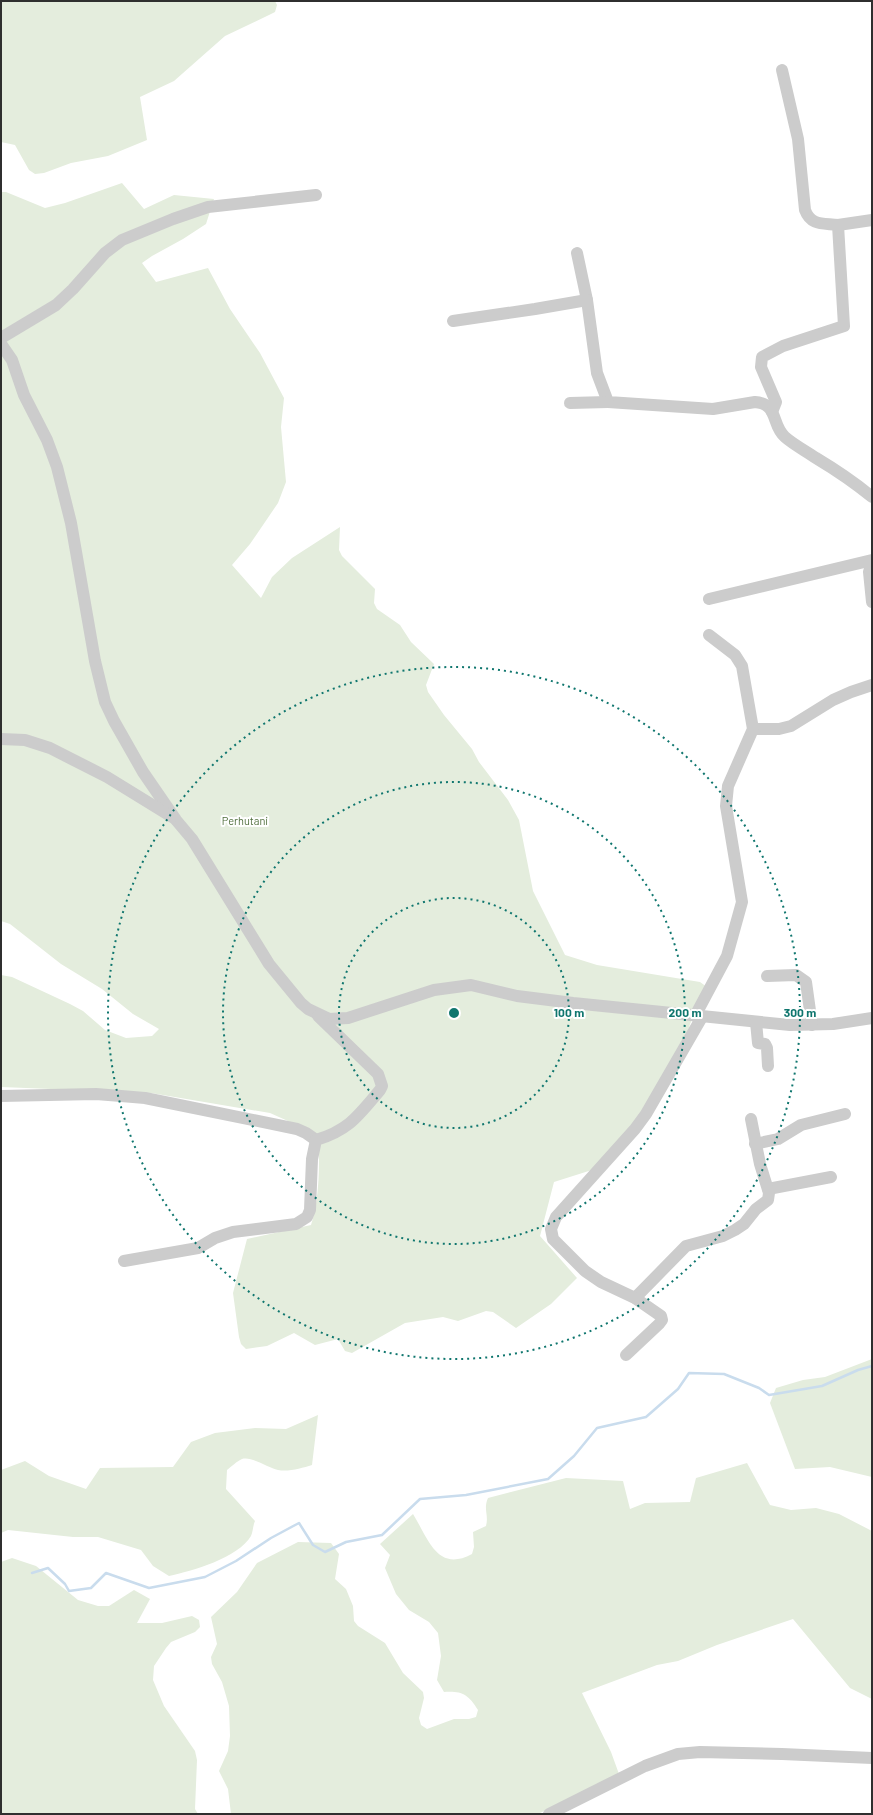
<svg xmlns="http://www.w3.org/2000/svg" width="873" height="1815" viewBox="0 0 873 1815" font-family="Barlow,sans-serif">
<rect width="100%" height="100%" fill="#fff"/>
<g fill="#e4eddd">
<polygon points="1,1 275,1 277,5 275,12 269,15 225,36 174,81 140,97 147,140 108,156 71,163 44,173 35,174 29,170 15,145 1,142"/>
<path d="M122 183 144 209 174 195 214 199 206 224 183 239 152 256 142 263 156 282 208 268 230 309 260 353 284 398 281 427 286 482 278 503 250 544 232 565 261 598 272 577 292 558 340 527 339 550 342 556 375 589 374 603 377 609 400 625 411 642 434 664 426 685 428 692 444 715 472 749 479 762 508 800 519 820 533 891 565 955 597 965 700 982 707 987 690 1024 687 1035 641 1114 595 1169 554 1182 540 1236 577 1278 551 1304 516 1328 493 1312 486 1311 458 1321 443 1317 405 1323 352 1353 345 1351 338 1339 315 1345 294 1333 267 1346 246 1349 241 1344 239 1337 233 1293 247 1239 311 1225C319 1202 321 1158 317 1134L270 1113 151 1093 1 1087V975L12 977 70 1004 83 1011 105 1030 126 1038 152 1036 159 1029 133 1014 102 989 61 964 10 924 1 921V192H6L45 208 65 203Z"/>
<polygon points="872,1359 872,1477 830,1467 795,1469 770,1403 776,1388 803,1380 825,1377"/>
<path d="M318 1415 312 1465C302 1468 289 1472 278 1470 268 1468 252 1456 242 1459 237 1461 231 1467 227 1470L226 1489 255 1521C253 1525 253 1532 251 1536 238 1558 192 1571 169 1576L153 1566 141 1550 98 1537H73L8 1530 1 1533V1470L25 1461 49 1476 86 1489 100 1468 173 1467 191 1442 215 1433 255 1428 286 1429Z"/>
<path d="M747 1463 770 1505 791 1510 816 1508 839 1514 872 1531V1699L850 1688 793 1619 717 1645 678 1661 657 1665 582 1693 611 1752 619 1774 538 1814H231L228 1789 219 1771 228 1751 230 1736 229 1706 222 1682 212 1664 211 1657 217 1644 211 1617 237 1592 257 1563 298 1542 331 1543 339 1554 335 1579 346 1589 353 1606 354 1621 358 1626 385 1643 403 1673 423 1692 424 1698 419 1718 421 1725 427 1729 454 1719H469L476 1717 478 1710C468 1694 462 1691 444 1692L437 1680 441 1656 438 1633 429 1622 409 1610 396 1594 385 1568 390 1555 380 1544 413 1514C428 1538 437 1573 472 1554L474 1547 473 1532 486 1526C489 1515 483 1509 488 1498L566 1478 623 1481 630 1509 645 1503 690 1502 696 1478Z"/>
<polygon points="12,1558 36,1566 78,1600 98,1606 109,1606 134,1590 150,1599 137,1623 162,1623 192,1616 199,1620 200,1627 195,1632 171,1642 166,1648 154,1666 153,1680 164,1706 195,1751 197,1760 195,1809 198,1814 1,1814 1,1562"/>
</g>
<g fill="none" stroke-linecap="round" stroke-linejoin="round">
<polyline stroke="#c9dced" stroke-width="2.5" points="32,1573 48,1568 65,1584 69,1591 91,1588 106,1573 149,1588 205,1577 236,1561 271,1538 299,1523 313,1545 325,1552 346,1542 382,1535 420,1499 466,1495 548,1479 574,1456 597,1428 646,1417 678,1389 689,1373 724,1374 759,1388 769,1395 822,1386 858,1370 872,1366"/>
<g stroke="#ccc" stroke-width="12">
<path d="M782 70 798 139 805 210C811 226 823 223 838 225"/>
<path d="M577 253 587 300 597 373 608 402 713 409 755 402C779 404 771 425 785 437 794 445 806 451 816 458 836 470 854 482 872 497"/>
<polyline points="453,321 535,309 587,300"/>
<polyline points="1,338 56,305 73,289 105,253 122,240 173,219 208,207 316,195"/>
<polyline points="1,344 12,360 24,395 47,440 57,467 71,523 95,661 105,702 114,721 143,772 176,820 192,839 269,964 301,1003 308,1009 329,1019 348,1018 434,990 471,985 517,996 573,1003 790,1025 833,1024 872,1018"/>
<polyline points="570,403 608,402"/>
<polyline points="772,412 776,402 761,367 762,357 783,346 844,326 838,225 872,220"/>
<polyline points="872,563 869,572 872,602"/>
<polyline points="709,599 872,560"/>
<polyline points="753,729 779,729 791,726 833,700 851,692 872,685"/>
<polyline points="1,739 25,740 50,748 107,777 172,817"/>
<polyline points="767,976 796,975 806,982 812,1025"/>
<polyline points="695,1016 727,956 742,902 726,806 728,786 753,729 742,666 735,655 709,635"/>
<polyline points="756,1022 758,1043 765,1044 767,1048 768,1066"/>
<polyline points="1,1096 96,1094 121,1096 145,1098 297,1129 306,1133 316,1140"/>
<polyline points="755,1144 778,1139 801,1125 845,1114"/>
<polyline points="768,1189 831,1177"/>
<path d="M124 1261 198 1248 215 1238 233 1232 296 1224 307 1217 310 1210 312 1159 316 1140C349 1130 358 1116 380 1090L382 1086 378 1074 318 1016"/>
<polyline points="635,1298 686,1246 723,1236 735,1230 744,1224 756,1209 768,1200 769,1193 760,1164 751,1119"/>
<polyline points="626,1355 659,1324 662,1320 661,1316 635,1298 601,1282 585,1271 553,1239 551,1229 556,1217 635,1129 646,1114 702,1017"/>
<polyline points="549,1814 645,1766 678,1754 700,1752 782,1754 872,1758"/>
</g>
</g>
<g fill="none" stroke="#0f766e" stroke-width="2" stroke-dasharray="2 4">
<circle cx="454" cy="1013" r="115"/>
<circle cx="454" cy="1013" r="231"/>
<circle cx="454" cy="1013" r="346"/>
</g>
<g text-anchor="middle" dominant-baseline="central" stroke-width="4" stroke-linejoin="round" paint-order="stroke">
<g font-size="11" fill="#4e6d3b" stroke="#fff">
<text x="245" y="820">Perhutani</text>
</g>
</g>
<circle cx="454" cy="1013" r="6" fill="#0f766e" stroke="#fff" stroke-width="2"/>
<g font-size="12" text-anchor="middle" font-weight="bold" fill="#0f766e" stroke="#fff" stroke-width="4" stroke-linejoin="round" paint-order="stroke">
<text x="569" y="1017">100 m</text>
<text x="685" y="1017">200 m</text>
<text x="800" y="1017">300 m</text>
</g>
<rect width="873" height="1815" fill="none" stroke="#2f2f2f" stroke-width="4"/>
</svg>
